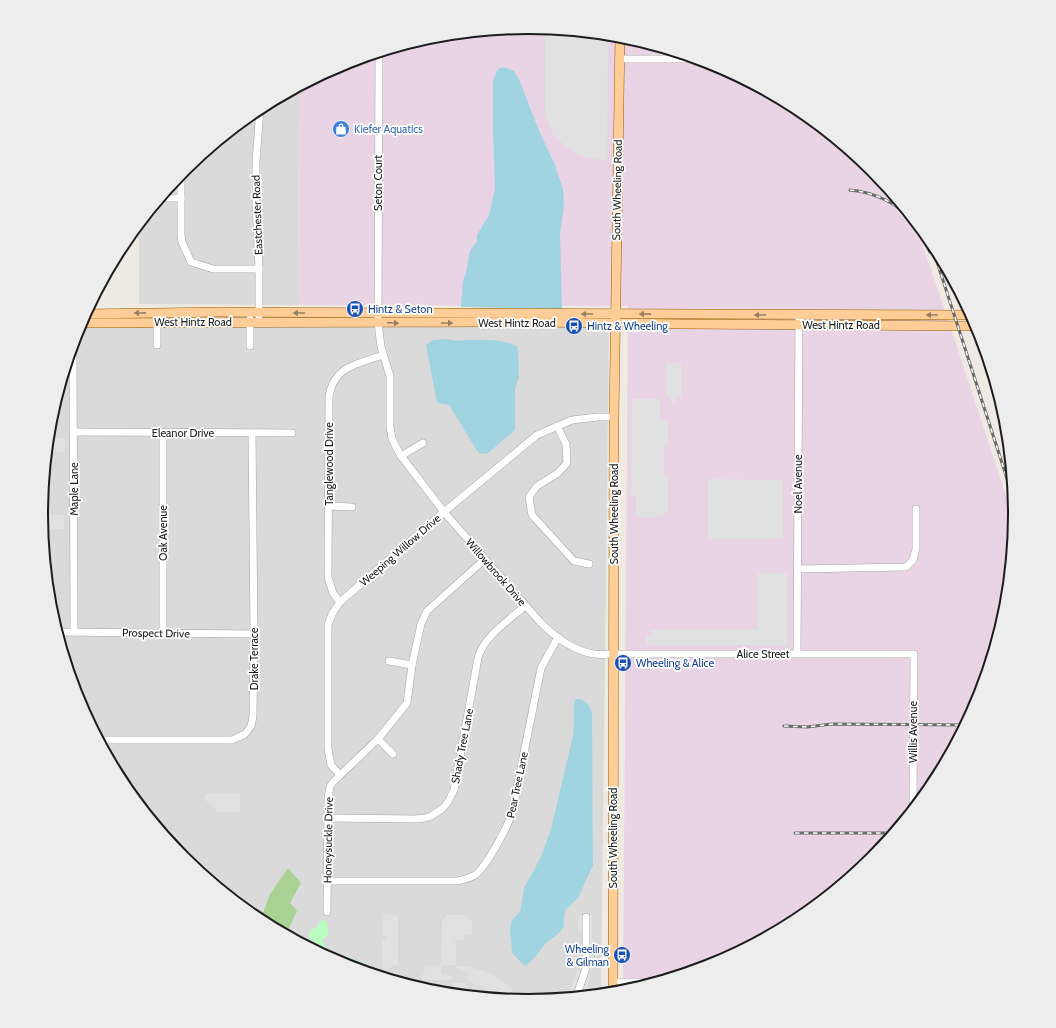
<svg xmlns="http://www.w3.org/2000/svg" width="1056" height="1028" viewBox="0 0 1056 1028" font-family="Cabin,sans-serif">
<rect width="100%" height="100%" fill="#efeae2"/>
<g fill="#dbdada">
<polygon points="299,87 298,305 139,304 139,238 128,237 184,169 258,109"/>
<polygon points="609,323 601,994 528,1001 433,992 341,964 257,919 183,858 123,784 78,700 50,609 41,514 50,419 78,327 79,326"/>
</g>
<polygon fill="#e9d4e6" points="528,27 623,36 715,64 799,109 873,170 914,220 948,319 1014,520 1006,609 978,701 933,785 872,859 798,919 714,964 623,992 628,306 298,305 299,87 342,64 433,36"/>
<polygon fill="#a9d294" points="288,868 301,883 290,903 297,911 286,934 271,926 271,923 263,913 270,894"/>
<path fill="#bbfdbe" d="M323 920 326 921 328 923 327 928 329 934 322 940 326 948 325 951 321 953 314 949C313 942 306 936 312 929L318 927 319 922Z"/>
<path fill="#7ae5b7" d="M338 955C350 958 365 961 372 973L341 964 336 961Z"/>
<g fill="#e1e1e1">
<polygon points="569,31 608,35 607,161 581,156 567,147 554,136 545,114 545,32"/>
<polygon points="666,363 681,363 681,397 676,398 676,402 671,402 671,397 666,397"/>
<polygon points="632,399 660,399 660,421 668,421 668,446 664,446 664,476 668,476 668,512 663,513 663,517 636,517 636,496 631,496"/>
<polygon points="49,438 65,438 65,452 47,451"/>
<polygon points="708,479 783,480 783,539 708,539"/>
<polygon points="41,515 64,515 64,529 42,529"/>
<polygon points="758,573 787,573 787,645 646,645 646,637 651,634 651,630 757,630"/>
<polygon points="205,794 240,794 240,812 218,812 206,801"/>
<polygon points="387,914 398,916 398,965 394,965 387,970 383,971 382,940 387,940 387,936 383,936 383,915"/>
<polygon points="446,915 467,915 468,920 472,920 472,935 467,935 463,939 453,941 453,942 456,943 456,965 441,965 442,919 446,919"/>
<polygon points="582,915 592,916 592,971 587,970 586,973 591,975 585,991 582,990 581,994 585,994 585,995 570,997 570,994 574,994 574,991 570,991 577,971 581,971 582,969 577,968 578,944 582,944 582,932 578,930 578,916"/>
<polygon points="441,965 441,975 452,976 451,980 422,980 422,976 425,970 425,966"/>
<polygon points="457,966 471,967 490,973 510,987 521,1000 500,998 486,988 467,981 468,972 457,970"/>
<polygon points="452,983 467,983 467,995 452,993"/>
</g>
<g fill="#9fd4e0">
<polygon points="504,67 514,71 519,79 540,133 555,165 563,189 564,204 560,235 562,309 461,307 463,282 466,272 470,251 477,241 477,235 489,215 495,189 493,130 493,82 496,72 500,68"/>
<path d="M448 339C454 342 463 340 470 340 486 340 502 339 517 346L518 351 519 377 515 389V430L487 454 479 453 476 449 449 405 437 403 426 345 433 340Z"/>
<path d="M575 699C585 698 589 705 592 712L593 865 578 898 566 909 564 915V926L560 932 545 944 536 956 526 966 522 963 512 953 510 929 512 920 520 912 524 888 541 857 551 829 573 736C575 724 572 711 575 699Z"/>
</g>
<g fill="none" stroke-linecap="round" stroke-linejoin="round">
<g stroke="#a4a4a4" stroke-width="8">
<g id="minor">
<path d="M379 53 378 322 381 347 390 376V426L392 439 401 456 444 512 540 622C554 636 574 651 594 654 600 655 607 654 613 654H914L913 809"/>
<polyline points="619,59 699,59"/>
<polyline points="181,173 181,235 182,242 191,262 213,269 259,269"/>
<polyline points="160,198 181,198"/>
<polyline points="259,316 259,269 256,205 256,162 260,108"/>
<polyline points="250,319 250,346"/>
<polyline points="157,323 157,345"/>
<polyline points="73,346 74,632"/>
<polyline points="557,426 566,444 567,463 558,473 537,486 529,497 532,515 574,561 589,564"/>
<polyline points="74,432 292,433"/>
<polyline points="401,456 423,443"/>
<polyline points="328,506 352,507"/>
<polyline points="798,569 906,567 913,560 916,549 916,509"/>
<path d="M340 602 333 593 328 577 329 397C333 366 358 364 383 355"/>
<polyline points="57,632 254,634"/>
<polyline points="163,633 163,433"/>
<polyline points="797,653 799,315"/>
<polyline points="389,661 412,665"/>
<polyline points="378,739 393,754"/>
<polyline points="99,740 232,740 245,734 251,726 253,717 254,634 252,433"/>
<polyline points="340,775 331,765 328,749 328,625 332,614 340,602 444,512 537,435 572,420 597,417 614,417"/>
<path d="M328 818 415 819 425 818 431 816 442 809 448 802 454 790 478 658C483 637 509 620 525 606"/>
<path d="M327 881H457C463 880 470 878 475 875 487 866 507 828 512 813L541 668 558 637"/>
<polyline points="327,912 328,798 330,787 333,782 378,739 407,703 412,665 421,624 427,611 484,560"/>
<polyline points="613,982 655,982"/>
<polyline points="578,996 578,992 586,968 586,917"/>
</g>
</g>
<g stroke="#975e00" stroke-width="10">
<g id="major">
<polyline points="85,314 221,312 971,315"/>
<polyline points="80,323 535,322 681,324 977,326"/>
<polyline points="613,993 614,417 620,36"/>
</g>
</g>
<use href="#minor" stroke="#fff" stroke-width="7"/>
<use href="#major" stroke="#ffce98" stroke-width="9"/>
<g stroke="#6b6b6b" stroke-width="3">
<g id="rail">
<path d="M850 190C874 192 900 204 916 224 922 232 925 243 930 252"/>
<polyline points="930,240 1013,497"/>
<polyline points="784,726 807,727 832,724 965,725"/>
<polyline points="795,833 893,833"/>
</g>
</g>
<use href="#rail" stroke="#fff" stroke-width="1.5" stroke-dasharray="4.5" stroke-linecap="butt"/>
</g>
<defs><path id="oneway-solid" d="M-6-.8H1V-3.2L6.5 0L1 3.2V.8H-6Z"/></defs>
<g fill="#997e61">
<use href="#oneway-solid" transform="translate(140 313) rotate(179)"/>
<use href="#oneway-solid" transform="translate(299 313) rotate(-180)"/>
<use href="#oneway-solid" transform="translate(587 314) rotate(180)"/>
<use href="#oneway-solid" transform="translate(645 314) rotate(-179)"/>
<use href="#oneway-solid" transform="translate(760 315) rotate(-180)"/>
<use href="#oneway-solid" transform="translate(932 315) rotate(-180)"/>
<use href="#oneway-solid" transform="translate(393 323) rotate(2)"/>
<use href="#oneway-solid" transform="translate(447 323)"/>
</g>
<defs>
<g id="shop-disc" transform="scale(0.9)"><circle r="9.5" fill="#3f7fe0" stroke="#fff"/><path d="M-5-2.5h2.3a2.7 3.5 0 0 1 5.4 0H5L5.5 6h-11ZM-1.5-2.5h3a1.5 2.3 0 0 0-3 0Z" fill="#fff"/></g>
<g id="bus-disc" transform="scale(0.9)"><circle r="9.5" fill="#1a4fb4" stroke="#fff"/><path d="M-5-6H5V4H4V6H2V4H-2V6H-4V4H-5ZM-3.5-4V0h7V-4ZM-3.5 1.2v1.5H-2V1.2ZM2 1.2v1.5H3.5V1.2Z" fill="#fff"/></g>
</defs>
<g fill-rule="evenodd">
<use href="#shop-disc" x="341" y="129"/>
<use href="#bus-disc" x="355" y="309"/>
<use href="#bus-disc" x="574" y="326"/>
<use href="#bus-disc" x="623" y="663"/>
<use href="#bus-disc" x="622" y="955"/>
</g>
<g text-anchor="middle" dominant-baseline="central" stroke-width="3.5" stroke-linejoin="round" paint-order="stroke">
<g font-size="11" fill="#366cbe" stroke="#fff" text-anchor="start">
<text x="354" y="129">Kiefer Aquatics</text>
</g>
<g font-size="11" fill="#1d1d1d" stroke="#fff">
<text transform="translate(378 183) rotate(-90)">Seton Court</text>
<text transform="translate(617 190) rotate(-89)">South Wheeling Road</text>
<text transform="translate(257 215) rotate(-92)">Eastchester Road</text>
<text x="193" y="322">West Hintz Road</text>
<text x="517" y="323">West Hintz Road</text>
<text x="841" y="325">West Hintz Road</text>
<text x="183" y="433">Eleanor Drive</text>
<text transform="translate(329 464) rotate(-90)">Tanglewood Drive</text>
<text transform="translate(798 484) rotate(-90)">Noel Avenue</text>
<text transform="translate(74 489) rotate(-90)">Maple Lane</text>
<text transform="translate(614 514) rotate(-90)">South Wheeling Road</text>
<text transform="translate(163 533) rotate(-90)">Oak Avenue</text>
<text transform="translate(400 550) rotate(-41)">Weeping Willow Drive</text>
<text transform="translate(496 572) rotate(49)">Willowbrook Drive</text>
<text transform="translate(156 633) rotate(1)">Prospect Drive</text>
<text x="763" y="654">Alice Street</text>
<text transform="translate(254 659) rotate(-90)">Drake Terrace</text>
<text transform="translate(913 732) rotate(-90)">Willis Avenue</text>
<text transform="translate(462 746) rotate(-79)">Shady Tree Lane</text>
<text transform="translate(517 785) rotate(-78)">Pear Tree Lane</text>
<text transform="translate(613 838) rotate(-90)">South Wheeling Road</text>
<text transform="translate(328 840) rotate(-89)">Honeysuckle Drive</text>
</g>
<g font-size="11" fill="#164399" stroke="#fff" text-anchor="start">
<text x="368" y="309">Hintz &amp; Seton</text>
<text x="587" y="326">Hintz &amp; Wheeling</text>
<text x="636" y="663">Wheeling &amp; Alice</text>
<text x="609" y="949" text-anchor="end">Wheeling<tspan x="609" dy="13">&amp; Gilman</tspan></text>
</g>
</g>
<path d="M0 0H1056V1028H0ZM48 514a480 480 0 1 1 960 0a480 480 0 1 1-960 0Z" fill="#ededed" fill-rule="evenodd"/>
<path fill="none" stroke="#1d1d1d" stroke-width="2" d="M48 514a480 480 0 1 1 960 0a480 480 0 1 1-960 0Z"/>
</svg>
